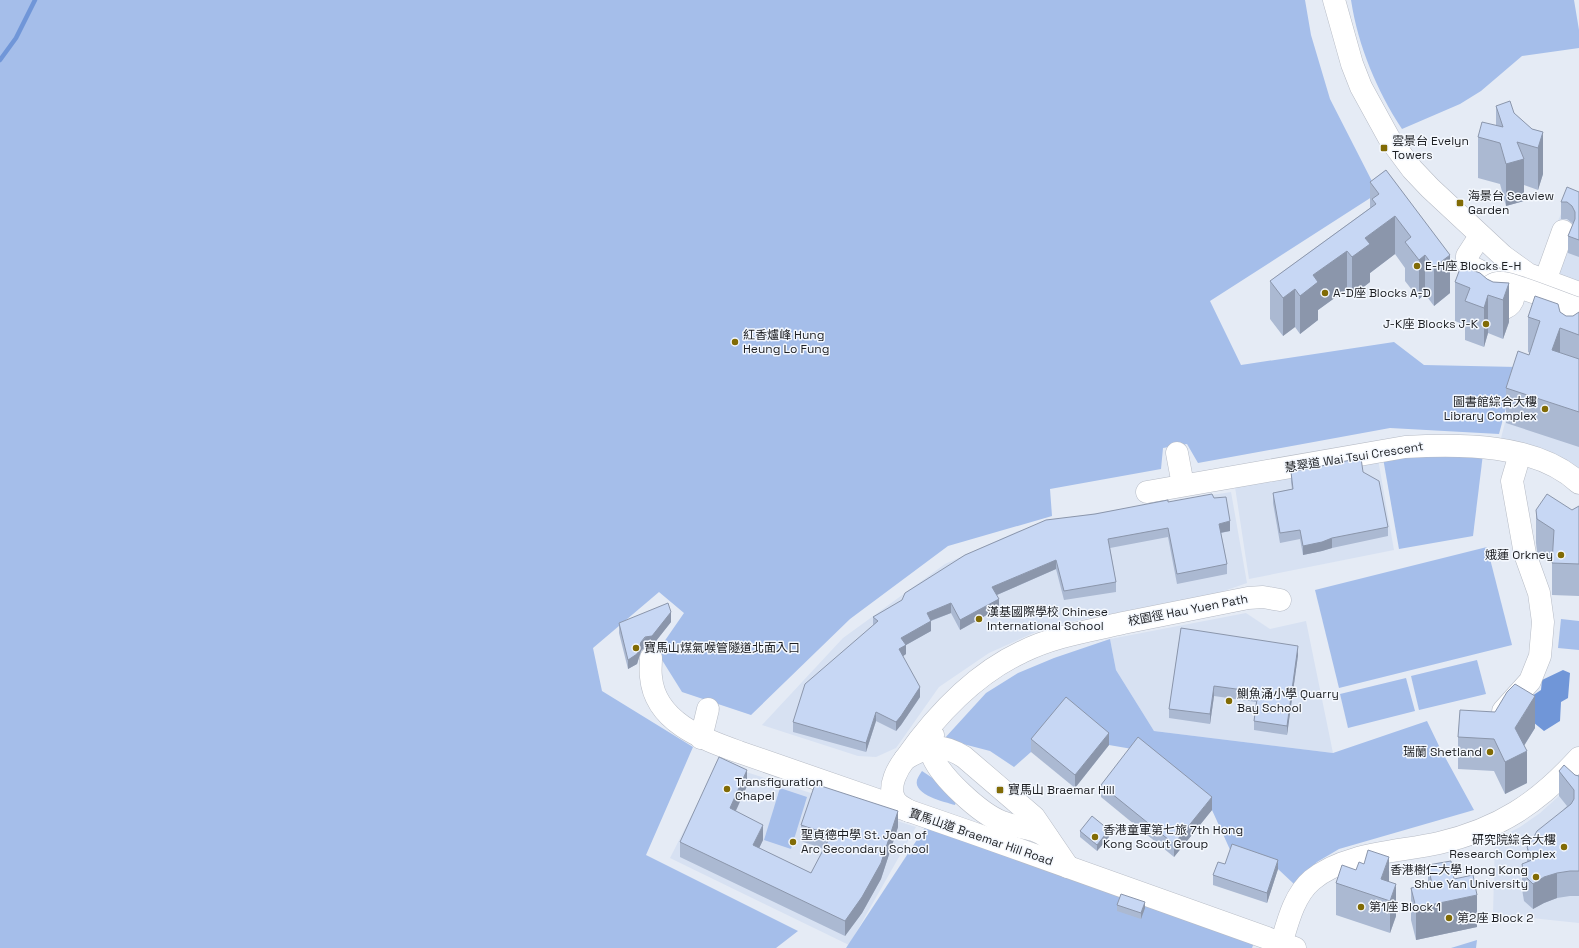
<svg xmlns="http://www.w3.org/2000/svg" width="1579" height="948" viewBox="0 0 1579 948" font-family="'Space Grotesk','Noto Sans TC',sans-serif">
<rect width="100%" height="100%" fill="#e5ebf5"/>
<g fill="#d7e1f2">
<polygon points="1566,201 1579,206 1579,284 1539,270"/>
<polygon points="1520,366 1579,386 1579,469 1569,461 1533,446 1501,438"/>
<polygon points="1378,459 1394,550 1249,579 1235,487"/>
<polygon points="1231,492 1247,583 1218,593 1049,626 989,653 939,687 896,748 876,757 858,756 762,725 843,638 945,564 1018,531 1058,519"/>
<polygon points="1246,613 1270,629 1306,621 1333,753 1154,731 1116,670 1110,639"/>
<polygon points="718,763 916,827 849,945 670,858"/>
<polygon points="1579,775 1579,923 1493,914 1495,840 1520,827 1540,813 1559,796"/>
</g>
<g fill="#a5beea">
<polygon points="0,0 1305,0 1311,35 1330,99 1378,193 1210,301 1241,365 1394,342 1424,365 1517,367 1499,434 1390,428 1198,463 1187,444 1163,448 1161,469 1050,489 1052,516 948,546 850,619 751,715 682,692 657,652 684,613 659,592 593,648 602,691 693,747 646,855 798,931 776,948 0,948"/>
<path d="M1351 0H1574L1579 30V48L1522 56 1481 91 1460 104 1402 129C1377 91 1358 46 1351 0Z"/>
<polygon points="1483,454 1473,536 1399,549 1383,458"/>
<polygon points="1487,547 1512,645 1339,688 1315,590"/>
<polygon points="1561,619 1579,621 1579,650 1558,648"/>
<polygon points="1110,639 1116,670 1154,731 1333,753 1427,721 1440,748 1474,810 1339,849 1317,862 1295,885 1278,869 1232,854 1212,810 1138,750 1109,745 1031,752 1014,767 990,751 944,739 986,693 1018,673 1054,658"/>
<polygon points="1477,660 1486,694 1419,710 1411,676"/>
<polygon points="1406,678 1415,711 1348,728 1340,694"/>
<path d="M922 771 958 795 955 805C945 802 913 795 917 780 918 777 920 774 922 771Z"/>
<polygon points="780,788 807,797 791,849 764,840"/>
<polygon points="926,826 1254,943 1252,948 846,948"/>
<polygon points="1477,940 1476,948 1451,948"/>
</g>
<polygon fill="#7096d8" points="1563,670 1570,673 1568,698 1561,702 1560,721 1544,731 1528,718 1529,698 1541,690 1542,680"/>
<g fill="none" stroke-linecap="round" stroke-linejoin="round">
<polyline stroke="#7096d8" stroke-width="4.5" points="0,60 16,38 35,0"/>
<g stroke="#b6bbc5" stroke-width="23">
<g id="minor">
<polyline points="1334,0 1352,64 1361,87 1389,138 1412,169 1430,188 1503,256 1528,274 1579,293"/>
<polyline points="1480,236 1467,256 1467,262 1470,266 1511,287"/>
<polyline points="1545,281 1563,231"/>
<polyline points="1177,453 1183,485"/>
<path d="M1147 492 1405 447C1460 444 1536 443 1579 483"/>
<path d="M651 658C651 664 650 671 651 677 655 722 703 739 739 752L970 832 1295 948"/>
<polyline points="1503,711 1530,681 1540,656 1543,622 1539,593 1525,554 1512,481 1520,454"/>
<path d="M933 735C930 742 929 748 932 755 940 777 981 814 1002 822 1019 829 1033 826 1048 838"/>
<polyline points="701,738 708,709"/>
<path d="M905 759C927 746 941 742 964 757L1034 817 1068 867"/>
<path d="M909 811C904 808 896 804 894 798 888 785 898 768 905 759 936 715 973 675 1022 652 1054 636 1089 631 1123 623 1165 615 1206 606 1248 598L1263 597 1280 600"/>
<path d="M1280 948C1287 925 1293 896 1312 880 1344 853 1399 852 1439 843 1499 829 1538 803 1579 758"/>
</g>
</g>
<use href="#minor" stroke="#fff" stroke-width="22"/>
<g stroke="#b6bbc5" stroke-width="23" stroke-linecap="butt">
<path id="minor-bridge" d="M1511 287 1514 296C1513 301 1510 306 1505 308 1484 316 1477 275 1509 284 1533 291 1556 301 1579 309"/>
</g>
<use href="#minor-bridge" stroke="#fff" stroke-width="22"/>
</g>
<g fill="#abb9d2">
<polygon points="1496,106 1514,113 1532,129 1543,132 1543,174 1538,190 1524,185 1524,201 1506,206 1500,184 1478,178 1478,137 1496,125"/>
<polygon points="1386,170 1450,293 1434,306 1425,294 1419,299 1405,281 1405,268 1395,254 1370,273 1370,282 1352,296 1347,289 1318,310 1318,320 1300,334 1295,327 1283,336 1270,319 1270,281 1370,208 1370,182"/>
<polygon points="1579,192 1579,257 1568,253 1568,236 1573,224 1572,223 1567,219 1561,219 1561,202"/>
<polygon points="1487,279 1493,282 1509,283 1509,322 1503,339 1488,333 1484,347 1465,340 1465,325 1455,321 1455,282"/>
<polygon points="1560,312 1566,316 1573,316 1579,312 1579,447 1506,423 1506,388 1529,355 1530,353 1528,352 1528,317"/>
<polygon points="1291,472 1363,472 1388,527 1388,536 1332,548 1322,551 1303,555 1300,539 1280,543 1273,503 1273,493 1292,489 1291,482"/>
<polygon points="1168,502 1230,531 1221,533 1227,564 1227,574 1177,584 1168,537 1110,548 1116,582 1116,592 1064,600 1056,569 997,595 999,608 960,630 951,613 931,621 931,631 906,645 906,654 903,656 920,697 901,725 896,731 876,721 866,752 793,732 793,722 873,626 873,617 1095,514"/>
<polygon points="1579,506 1579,596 1552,595 1552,561 1537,552 1536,543 1536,510 1572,510"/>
<polygon points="671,622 652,646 645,647 641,651 637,664 628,669 619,633 619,623"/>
<polygon points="1181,628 1298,655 1287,735 1254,730 1254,721 1256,702 1214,696 1210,724 1169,718 1169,709"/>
<polygon points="1495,712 1535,728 1524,746 1527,783 1505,794 1494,771 1458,769 1458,737"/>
<polygon points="1031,739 1109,745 1075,788 1031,752"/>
<polygon points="1559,771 1579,776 1579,896 1570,896 1557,898 1544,903 1533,909 1524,901 1522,889 1522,864 1527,862 1527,847 1530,844 1567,806 1559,796"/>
<polygon points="1101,785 1212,810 1174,857 1101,797"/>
<polygon points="747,786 735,811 763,840 759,848 811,873 824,849 801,841 801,825 898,827 881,879 862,913 845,936 680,857 680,842"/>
<polygon points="1080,831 1109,837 1097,851 1080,837"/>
<polygon points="1225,864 1278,869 1267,903 1213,885 1213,875"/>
<polygon points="1428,865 1454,879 1477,927 1416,940 1411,920 1411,888 1428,884"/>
<polygon points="1389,881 1396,916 1390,933 1336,915 1336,883"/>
<polygon points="1117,905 1145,908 1141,919 1117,911"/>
</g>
<g fill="#8b96ab">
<polygon points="1543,132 1543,174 1538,190 1538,148"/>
<polygon points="1524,159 1524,201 1506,206 1506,164"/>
<polygon points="1395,216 1395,254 1370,273 1370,282 1352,296 1352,257 1365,238"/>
<polygon points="1347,251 1347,289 1318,310 1318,320 1300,334 1300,296 1313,275"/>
<polygon points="1425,255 1425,294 1419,299 1419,260"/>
<polygon points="1450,255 1450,293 1434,306 1434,267"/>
<polygon points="1509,283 1509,322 1503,339 1503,300"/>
<polygon points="1295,289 1295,327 1283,336 1283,298"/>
<polygon points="1488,295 1488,333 1484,347 1484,308"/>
<polygon points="1560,328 1560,364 1552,350"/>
<polygon points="1230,521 1230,531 1219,533 1219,524"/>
<polygon points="1332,538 1332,548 1322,551 1303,555 1303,546"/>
<polygon points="1056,560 1056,569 992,597 992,587"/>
<polygon points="999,599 999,608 960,630 960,620"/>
<polygon points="951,603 951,613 927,622 927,613"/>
<polygon points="671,612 671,622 652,646 645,647 641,651 637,664 628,669 628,660 641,642"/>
<polygon points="931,621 931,631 906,645 906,654 899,659 899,649 901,638"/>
<polygon points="1298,646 1298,655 1287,735 1287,726"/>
<polygon points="1214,686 1214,696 1210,724 1210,714"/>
<polygon points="920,687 920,697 901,725 896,731 896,722"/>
<polygon points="1535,696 1535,728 1518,755 1527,751 1527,783 1505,794 1505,762 1515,728"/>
<polygon points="876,712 876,721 866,752 866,743"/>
<polygon points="1109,733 1109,745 1075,788 1075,775"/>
<polygon points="747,770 747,786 730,824 730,808"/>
<polygon points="1212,797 1212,810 1174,857 1174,844"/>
<polygon points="898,811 898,827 881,879 862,913 845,936 845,921"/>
<polygon points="763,825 763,840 753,861 753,845"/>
<polygon points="1109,830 1109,837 1097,851 1097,845"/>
<polygon points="1389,857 1389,889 1381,879"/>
<polygon points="1278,860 1278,869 1267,903 1267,893"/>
<polygon points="1557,873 1557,898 1544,903 1533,909 1533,884 1544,877"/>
<polygon points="1396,884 1396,916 1390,933 1390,901"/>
<polygon points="1477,895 1477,927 1416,940 1416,908"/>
<polygon points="1145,902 1145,908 1141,919 1141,913"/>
</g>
<g fill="#c7d7f4" stroke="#8b96ab">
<polygon points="1510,101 1514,113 1532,129 1543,132 1538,148 1517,142 1524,159 1506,164 1500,143 1478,137 1482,122 1503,127 1496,106"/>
<polygon points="1386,170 1450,255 1434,267 1425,255 1419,260 1405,242 1411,237 1395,216 1365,238 1370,244 1352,257 1347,251 1313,275 1318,282 1300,296 1295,289 1283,298 1270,281 1376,204 1372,199 1379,194 1370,182"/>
<polygon points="1567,187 1579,192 1579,240 1568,236 1575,219 1575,212 1572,206 1567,202 1561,202"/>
<polygon points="1461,266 1480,273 1487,279 1493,282 1509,283 1503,300 1488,295 1484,308 1465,301 1470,288 1455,282"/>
<polygon points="1535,296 1558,304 1560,312 1566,316 1573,316 1579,312 1579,335 1560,328 1552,350 1579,359 1579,412 1506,388 1518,351 1529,355 1540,321 1528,317"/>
<polygon points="1361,458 1363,472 1379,481 1388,527 1332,538 1322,542 1303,546 1300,530 1280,533 1273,493 1293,489 1291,472"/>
<polygon points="1212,494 1214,498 1226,497 1230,521 1219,524 1227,564 1177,574 1168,528 1108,539 1116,582 1064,591 1056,560 992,587 999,599 960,620 951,603 927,613 931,621 901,638 906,645 899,649 920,687 901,716 896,722 876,712 866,743 793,722 805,684 878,621 873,617 902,600 905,593 965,555 1046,520 1095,514 1168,500 1168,502"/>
<polygon points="1547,494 1572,510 1579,506 1579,564 1552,563 1554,530 1537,519 1536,510"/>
<polygon points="668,603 671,612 652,636 645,637 641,642 637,654 628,660 619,623"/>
<polygon points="1181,628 1298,646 1287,726 1254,721 1258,692 1214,686 1210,714 1169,709"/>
<polygon points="1515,684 1535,696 1515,728 1527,751 1505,762 1494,739 1458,737 1460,710 1495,712 1507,692"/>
<polygon points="1066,697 1109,733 1075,775 1031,739"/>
<polygon points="1138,737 1212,797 1174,844 1101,785"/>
<polygon points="719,757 747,770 730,808 763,825 753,845 811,873 831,835 801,825 815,784 898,811 881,863 862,897 845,921 680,842"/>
<polygon points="1564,765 1575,775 1579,776 1579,871 1570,871 1557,873 1544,877 1533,884 1524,875 1523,870 1522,864 1532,860 1527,847 1530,844 1537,831 1571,804 1574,799 1574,790 1559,771"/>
<polygon points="1092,816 1109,830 1097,845 1080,831"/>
<polygon points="1232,844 1278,860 1267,893 1213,875 1218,862 1225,864"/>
<polygon points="1368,850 1389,857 1381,879 1396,884 1390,901 1336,883 1342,865 1356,870 1359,862 1364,864"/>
<polygon points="1451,861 1454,879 1473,875 1477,895 1416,908 1411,888 1432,884 1428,865"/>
<polygon points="1121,894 1145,902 1141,913 1117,905"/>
</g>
<g fill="#816b05" stroke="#f4f8fe" stroke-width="1.5">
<rect x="1380" y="144" width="8" height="8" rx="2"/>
<rect x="1456" y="199" width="8" height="8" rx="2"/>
<circle cx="1417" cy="266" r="4"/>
<circle cx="1325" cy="293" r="4"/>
<circle cx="1486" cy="324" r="4"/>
<circle cx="735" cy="342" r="4"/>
<circle cx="1545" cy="409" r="4"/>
<circle cx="1561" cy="555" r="4"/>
<circle cx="979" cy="619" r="4"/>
<circle cx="636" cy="648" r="4"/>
<circle cx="1229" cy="701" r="4"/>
<circle cx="1490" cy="752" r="4"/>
<circle cx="727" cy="789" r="4"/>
<rect x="996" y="786" width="8" height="8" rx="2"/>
<circle cx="1095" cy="837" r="4"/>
<circle cx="793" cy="842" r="4"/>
<circle cx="1564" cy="847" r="4"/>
<circle cx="1536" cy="877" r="4"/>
<circle cx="1361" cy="907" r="4"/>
<circle cx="1449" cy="918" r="4"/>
</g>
<g text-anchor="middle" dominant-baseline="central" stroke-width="3" stroke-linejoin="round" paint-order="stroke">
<g font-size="12" fill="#1d1f23" stroke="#f4f8fe" text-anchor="start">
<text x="1392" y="141">雲景台 Evelyn<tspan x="1392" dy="14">Towers</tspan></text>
<text x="1468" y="196">海景台 Seaview<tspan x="1468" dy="14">Garden</tspan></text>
<text x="1425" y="266">E-H座 Blocks E-H</text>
<text x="1333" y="293">A-D座 Blocks A-D</text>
<text x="1478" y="324" text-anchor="end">J-K座 Blocks J-K</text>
<text x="743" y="335">紅香爐峰 Hung<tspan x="743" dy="14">Heung Lo Fung</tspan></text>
<text x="1537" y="402" text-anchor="end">圖書館綜合大樓<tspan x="1537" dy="14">Library Complex</tspan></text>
<text x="1553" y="555" text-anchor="end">娥蓮 Orkney</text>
<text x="987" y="612">漢基國際學校 Chinese<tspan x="987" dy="14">International School</tspan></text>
<text x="644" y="648">寶馬山煤氣喉管隧道北面入口</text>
<text x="1237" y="694">鰂魚涌小學 Quarry<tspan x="1237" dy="14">Bay School</tspan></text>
<text x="1482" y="752" text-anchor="end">瑞蘭 Shetland</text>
<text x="735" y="782">Transfiguration<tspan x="735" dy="14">Chapel</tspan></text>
<text x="1008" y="790">寶馬山 Braemar Hill</text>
<text x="1103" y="830">香港童軍第七旅 7th Hong<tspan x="1103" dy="14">Kong Scout Group</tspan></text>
<text x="801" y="835">聖貞德中學 St. Joan of<tspan x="801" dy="14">Arc Secondary School</tspan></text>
<text x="1556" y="840" text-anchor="end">研究院綜合大樓<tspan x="1556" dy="14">Research Complex</tspan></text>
<text x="1528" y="870" text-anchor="end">香港樹仁大學 Hong Kong<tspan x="1528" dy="14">Shue Yan University</tspan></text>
<text x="1369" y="907">第1座 Block 1</text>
<text x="1457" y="918">第2座 Block 2</text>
</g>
<g font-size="12" fill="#1d1f23" stroke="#f4f8fe">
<text transform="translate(1354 457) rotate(-9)">慧翠道 Wai Tsui Crescent</text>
<text transform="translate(1188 610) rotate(-11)">校園徑 Hau Yuen Path</text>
<text transform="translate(981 837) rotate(19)">寶馬山道 Braemar Hill Road</text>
</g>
</g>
</svg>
